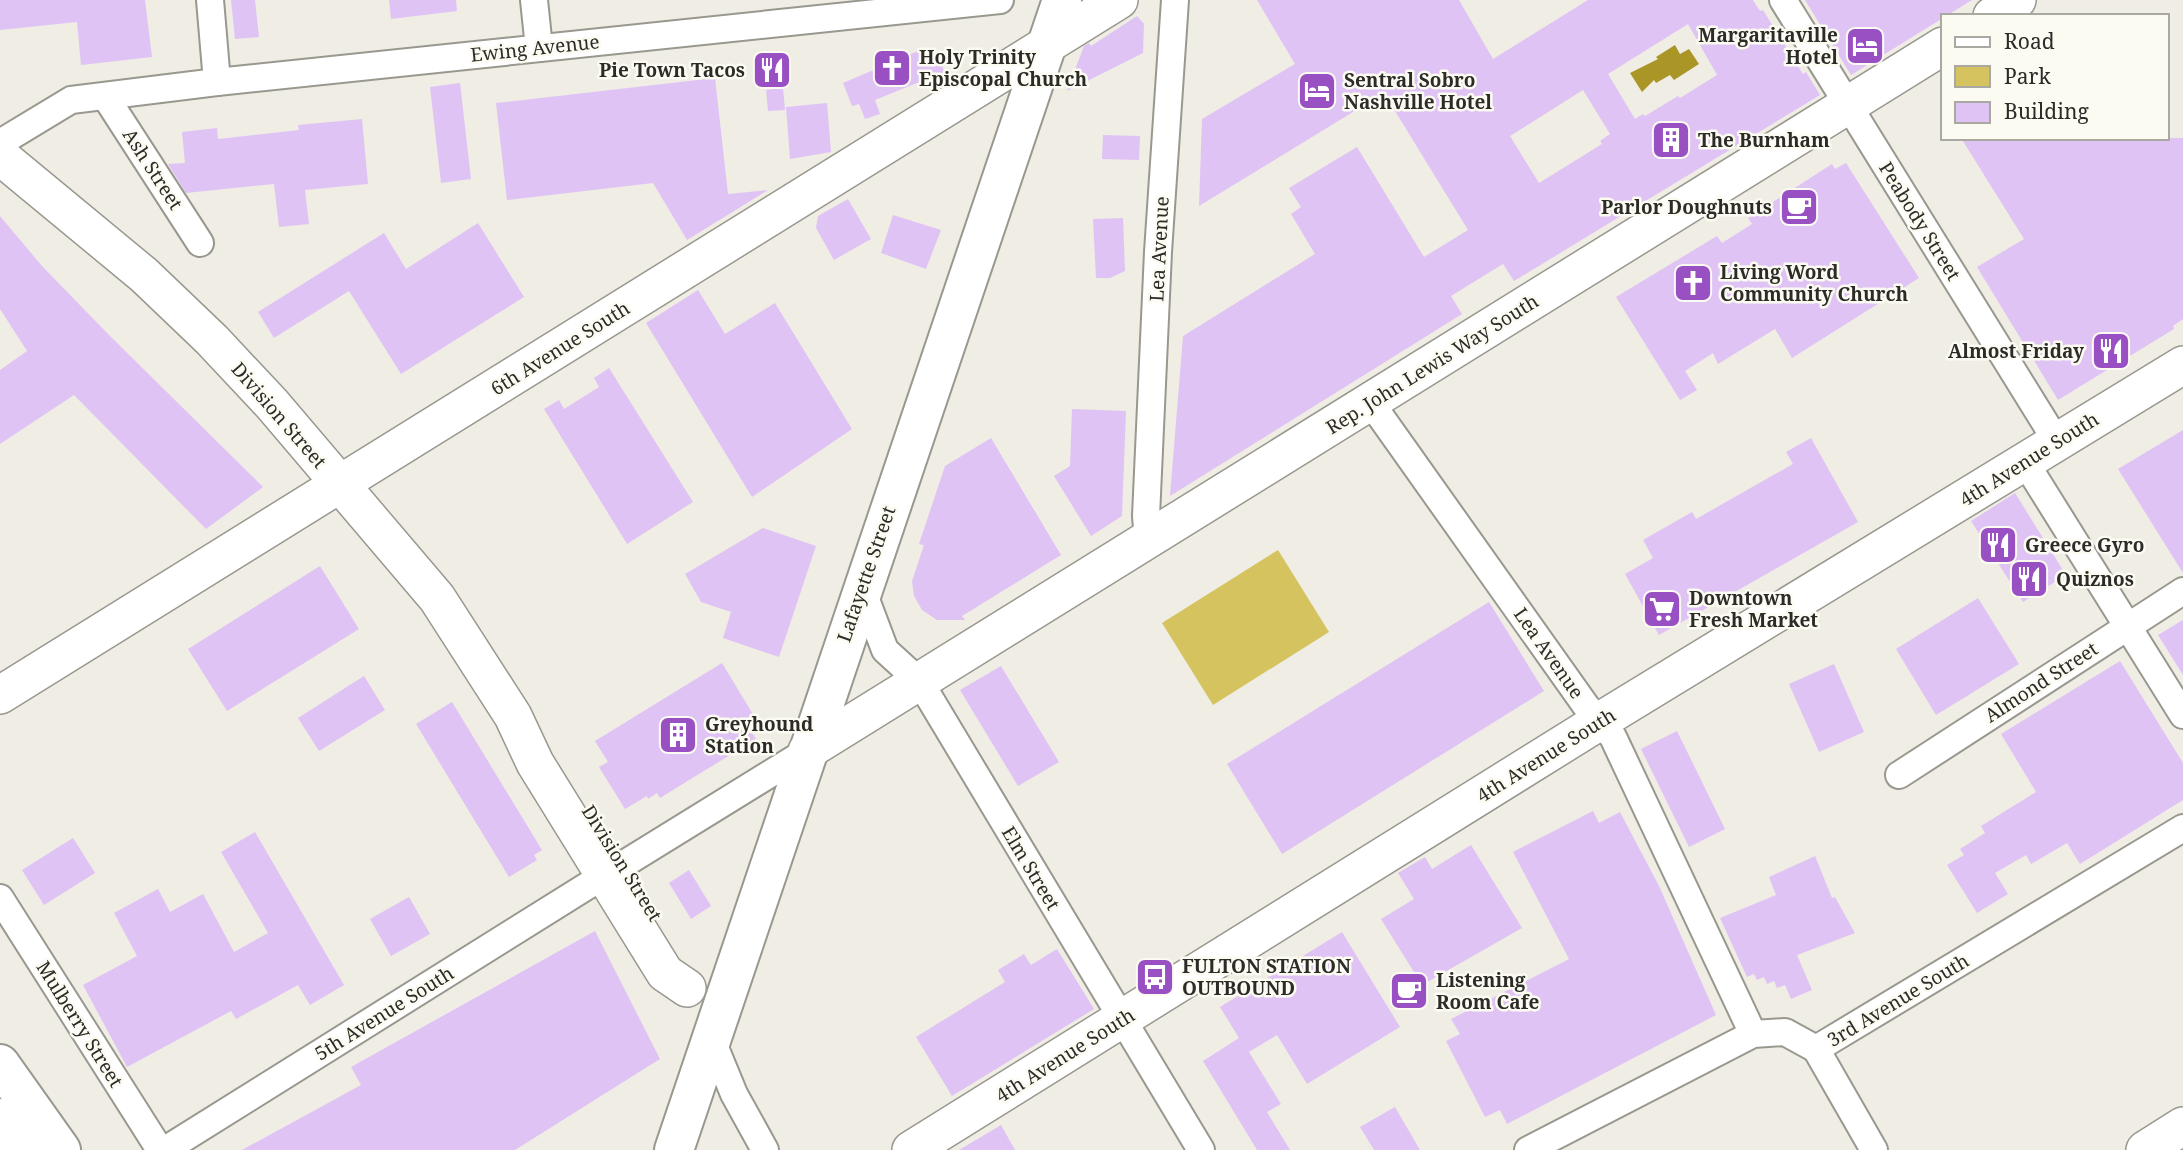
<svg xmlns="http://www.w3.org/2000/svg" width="2183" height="1150" viewBox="0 0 2183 1150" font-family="'Noto Serif',serif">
<rect width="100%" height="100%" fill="#efede4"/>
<polygon fill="#d5c360" points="1278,550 1329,632 1213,705 1162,623"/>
<polygon fill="#a99627" points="1675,45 1680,54 1689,49 1699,64 1674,80 1670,75 1656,83 1654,80 1642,92 1630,73 1658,59 1656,57"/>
<g fill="#e0c3f5" fill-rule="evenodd">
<polygon points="0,0 145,0 152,57 81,65 77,22 0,30"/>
<polygon points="231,0 255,0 259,37 235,39"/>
<polygon points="389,0 456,0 457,11 391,19"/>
<path d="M1257 0H1459L1493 59 1588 0H1753L1760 11 1763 10 1803 74 1806 72 1820 95 1514 281 1503 264 1451 296 1462 314 1170 496 1183 336 1315 254 1291 214 1301 207 1289 188 1357 147 1424 257 1468 230 1384 93 1199 206 1202 119 1295 64ZM1688 24 1717 75 1680 98 1678 96 1645 116 1643 114 1635 119 1608 74ZM1583 90 1610 134 1600 141 1602 144 1539 183 1510 136Z"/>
<polygon points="1805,0 1972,0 1851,75"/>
<polygon points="1137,16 1144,24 1143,53 1067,91 1084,46 1089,43 1091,46"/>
<polygon points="918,51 921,58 938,52 944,72 875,100 880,114 865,119 859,104 852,106 843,83"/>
<polygon points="715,78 728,194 768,190 687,240 653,183 507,200 496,103"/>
<polygon points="460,83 471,179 441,183 430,87"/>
<polygon points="783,88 785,110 768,111 766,90"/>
<polygon points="827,103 831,152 790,159 786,107"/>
<polygon points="362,119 368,184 305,190 309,224 279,227 274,184 186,193 168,164 185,163 182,132 217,128 218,139 299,130 298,125"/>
<polygon points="1103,135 1140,136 1139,160 1102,159"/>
<polygon points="1961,138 2183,138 2183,319 2173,326 2174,329 2058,400 1977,267 2024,239"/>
<polygon points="1846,163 1919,278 1792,358 1775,329 1718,364 1713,353 1685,371 1697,390 1680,400 1616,297 1717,236 1722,243 1752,224 1748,218 1832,164 1835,169"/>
<polygon points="848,199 871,239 834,260 816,228 818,216"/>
<polygon points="893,215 941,230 926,269 881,253"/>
<polygon points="0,216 42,266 110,336 263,487 206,529 74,395 0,444 0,370 27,351 0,309"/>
<polygon points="1123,218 1125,271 1110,278 1096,278 1093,219"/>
<polygon points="478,223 524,297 401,374 349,291 274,338 258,312 384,233 406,269"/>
<polygon points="698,290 725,334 775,303 852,429 752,497 646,323"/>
<polygon points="609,368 693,502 627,544 544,409 559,400 564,409 599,387 594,378"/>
<polygon points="1072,409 1126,411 1122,516 1091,536 1054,476 1070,466"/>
<polygon points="2183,430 2183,573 2118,469"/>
<polygon points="991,438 1061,555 962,616 965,620 937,620 922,610 914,596 912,581 924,545 919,544 945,466"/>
<polygon points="1811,438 1858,522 1659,635 1625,574 1653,558 1643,540 1692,512 1696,519 1793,464 1786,452"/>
<polygon points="2015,493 2066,575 2023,602 1971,521"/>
<polygon points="763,528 816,546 779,657 723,638 731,612 701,602 685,574"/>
<polygon points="320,566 359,629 227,711 188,649"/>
<polygon points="1978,598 2019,664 1936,715 1896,649"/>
<polygon points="1489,602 1544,691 1282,854 1227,764"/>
<polygon points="2183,620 2183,675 2158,635"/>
<polygon points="2120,661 2183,763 2183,800 2080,864 2067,843 2031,864 2026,855 1995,873 2008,894 1977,913 1947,865 1964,855 1960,849 1985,833 1981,826 2036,792 2001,734"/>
<polygon points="722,663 760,726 751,731 756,739 660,798 657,793 648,799 647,796 625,809 599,767 608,762 595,741"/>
<polygon points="1834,664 1864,732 1819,752 1789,684"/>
<polygon points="1001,666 1059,762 1018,786 960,690"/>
<polygon points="364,676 385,710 319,751 298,718"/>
<polygon points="452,702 542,850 534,855 537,860 509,877 416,724"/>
<polygon points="1677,731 1725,829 1689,847 1641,749"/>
<polygon points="1593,811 1599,823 1620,812 1659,886 1716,1015 1507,1124 1500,1110 1485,1117 1446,1041 1460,1034 1451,1019 1569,959 1513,852"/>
<polygon points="255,832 344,985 310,1005 298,985 236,1019 231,1011 127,1067 83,985 137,956 114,913 158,889 170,912 203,894 234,952 268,933 221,852"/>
<polygon points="73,838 95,873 44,905 22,870"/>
<polygon points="1471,845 1522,928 1422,985 1381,919 1414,899 1398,873 1425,857 1432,869"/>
<polygon points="1815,856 1832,898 1835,897 1855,933 1797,955 1812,990 1791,999 1785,985 1777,988 1774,981 1767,984 1764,977 1757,980 1754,974 1747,977 1720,918 1776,895 1769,877"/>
<polygon points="689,870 711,906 691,919 669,883"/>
<polygon points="409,897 430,934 391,956 370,919"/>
<polygon points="595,931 660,1059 515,1150 242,1150 361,1085 351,1067"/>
<polygon points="1342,932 1400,1027 1307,1084 1277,1035 1249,1052 1281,1104 1267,1112 1290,1150 1257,1150 1203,1061 1239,1038 1220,1007"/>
<polygon points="1057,949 1094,1009 952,1096 916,1037 1005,982 998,970 1024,954 1031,965"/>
<polygon points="1395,1107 1420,1150 1374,1150 1360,1127"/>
<polygon points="1001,1125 1015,1150 959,1150"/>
</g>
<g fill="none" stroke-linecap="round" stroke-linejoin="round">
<g stroke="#99988f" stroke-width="30">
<g id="street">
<polyline points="210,0 217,82"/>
<polyline points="534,0 539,48"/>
<polyline points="1783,0 2057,442"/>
<polyline points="105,96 200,243"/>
<polyline points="0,143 71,100 217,82 1000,0"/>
<polyline points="1371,403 1586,706 1613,737 1753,1034"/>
<polyline points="2025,462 2183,715"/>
<polyline points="1148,540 1146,516 1158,252 1175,0"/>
<polyline points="862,589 885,650 920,682 1201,1150"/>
<polyline points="1899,775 2183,591"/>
<polyline points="624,864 807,751"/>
<polyline points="0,898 160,1150"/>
<polyline points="711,1038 734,1094 765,1150"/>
<polyline points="1816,1049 1874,1150"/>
<polyline points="165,1150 603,876"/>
<polyline points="1528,1150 1753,1034 1785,1032 1816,1049 2183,828"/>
</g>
</g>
<g stroke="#99988f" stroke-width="40">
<g id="secondary">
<polyline points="1992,16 2017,0"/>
<polyline points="0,156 144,275 212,340 272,404 437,598 513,716 535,763 665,973 687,988"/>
<polyline points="0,695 1119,0"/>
<polyline points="807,751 1943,46"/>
<polyline points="911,1150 1600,721 2183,365"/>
<polyline points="2145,1150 2183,1126"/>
</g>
</g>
<g stroke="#99988f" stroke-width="42">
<polyline id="primary" points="674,1150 1062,0"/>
</g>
<g stroke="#99988f" stroke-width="42">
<g id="highway">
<polyline points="0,1064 61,1150"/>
<polyline points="0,1118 19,1150"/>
</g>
</g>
<use href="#street" stroke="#fff" stroke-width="26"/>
<use href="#secondary" stroke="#fff" stroke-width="37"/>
<use href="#primary" stroke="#fff" stroke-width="38"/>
<use href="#highway" stroke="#fff" stroke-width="38"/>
</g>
<defs>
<g id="hotel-square" transform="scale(2.0125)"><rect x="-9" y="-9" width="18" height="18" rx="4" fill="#9850c3" stroke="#fcfbf1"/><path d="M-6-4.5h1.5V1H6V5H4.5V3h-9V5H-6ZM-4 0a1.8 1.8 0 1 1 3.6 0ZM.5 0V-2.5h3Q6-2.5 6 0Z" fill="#fff"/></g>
<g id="church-square" transform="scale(2.0125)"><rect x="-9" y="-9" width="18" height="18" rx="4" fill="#9850c3" stroke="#fcfbf1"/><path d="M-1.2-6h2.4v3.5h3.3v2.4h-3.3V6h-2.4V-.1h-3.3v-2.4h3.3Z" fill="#fff"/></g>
<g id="restaurant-square" transform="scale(2.0125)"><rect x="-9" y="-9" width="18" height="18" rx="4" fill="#9850c3" stroke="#fcfbf1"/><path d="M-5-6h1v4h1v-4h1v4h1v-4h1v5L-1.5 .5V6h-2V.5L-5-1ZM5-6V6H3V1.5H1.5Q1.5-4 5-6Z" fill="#fff"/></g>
<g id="building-square" transform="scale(2.0125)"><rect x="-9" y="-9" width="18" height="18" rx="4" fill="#9850c3" stroke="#fcfbf1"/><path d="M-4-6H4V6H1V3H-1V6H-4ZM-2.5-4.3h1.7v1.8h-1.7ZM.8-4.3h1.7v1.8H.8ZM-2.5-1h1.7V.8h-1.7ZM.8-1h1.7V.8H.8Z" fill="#fff"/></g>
<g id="cafe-square" transform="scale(2.0125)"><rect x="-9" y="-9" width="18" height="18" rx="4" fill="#9850c3" stroke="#fcfbf1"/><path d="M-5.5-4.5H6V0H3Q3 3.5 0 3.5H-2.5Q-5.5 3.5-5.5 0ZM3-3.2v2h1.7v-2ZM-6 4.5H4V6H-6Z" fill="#fff"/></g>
<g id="supermarket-square" transform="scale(2.0125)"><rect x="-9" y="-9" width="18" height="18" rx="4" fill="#9850c3" stroke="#fcfbf1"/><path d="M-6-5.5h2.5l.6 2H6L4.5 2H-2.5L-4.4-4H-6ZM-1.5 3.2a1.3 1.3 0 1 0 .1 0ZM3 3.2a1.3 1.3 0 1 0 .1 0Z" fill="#fff"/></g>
<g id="bus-square" transform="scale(2.0125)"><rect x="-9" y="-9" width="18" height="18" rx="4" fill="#9850c3" stroke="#fcfbf1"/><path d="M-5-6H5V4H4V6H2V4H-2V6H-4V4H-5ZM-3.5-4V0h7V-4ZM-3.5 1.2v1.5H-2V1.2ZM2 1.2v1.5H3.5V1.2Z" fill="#fff"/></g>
</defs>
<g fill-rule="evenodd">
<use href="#hotel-square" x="1865" y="46"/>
<use href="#church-square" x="892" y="68"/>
<use href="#restaurant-square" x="772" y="70"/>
<use href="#hotel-square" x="1317" y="91"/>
<use href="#building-square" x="1671" y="140"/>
<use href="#cafe-square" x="1799" y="207"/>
<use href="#church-square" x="1693" y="283"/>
<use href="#restaurant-square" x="2111" y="351"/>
<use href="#restaurant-square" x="1998" y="545"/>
<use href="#restaurant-square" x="2029" y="579"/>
<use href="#supermarket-square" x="1662" y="609"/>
<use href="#building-square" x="678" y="735"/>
<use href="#bus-square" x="1155" y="977"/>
<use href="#cafe-square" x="1409" y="991"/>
</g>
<g text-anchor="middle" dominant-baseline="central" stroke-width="5" stroke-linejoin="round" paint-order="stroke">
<g font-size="19" font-weight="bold" fill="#2c2b28" stroke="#fcfbf1" text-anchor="start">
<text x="1838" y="35" text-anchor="end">Margaritaville<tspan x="1838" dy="22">Hotel</tspan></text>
<text x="919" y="57">Holy Trinity<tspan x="919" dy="22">Episcopal Church</tspan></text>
<text x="745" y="70" text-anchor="end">Pie Town Tacos</text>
<text x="1344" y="80">Sentral Sobro<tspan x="1344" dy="22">Nashville Hotel</tspan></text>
<text x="1698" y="140">The Burnham</text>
<text x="1772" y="207" text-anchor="end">Parlor Doughnuts</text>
<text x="1720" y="272">Living Word<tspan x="1720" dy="22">Community Church</tspan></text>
<text x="2084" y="351" text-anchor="end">Almost Friday</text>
<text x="2025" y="545">Greece Gyro</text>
<text x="2056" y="579">Quiznos</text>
<text x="1689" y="598">Downtown<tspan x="1689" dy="22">Fresh Market</tspan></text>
<text x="705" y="724">Greyhound<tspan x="705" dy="22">Station</tspan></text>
<text x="1182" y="966">FULTON STATION<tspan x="1182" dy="22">OUTBOUND</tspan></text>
<text x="1436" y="980">Listening<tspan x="1436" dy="22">Room Cafe</tspan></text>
</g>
<g font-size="19" fill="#2c2b28" stroke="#fcfbf1">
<text transform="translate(535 48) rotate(-6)">Ewing Avenue</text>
<text transform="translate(153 169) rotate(57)">Ash Street</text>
<text transform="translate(1920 221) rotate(58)">Peabody Street</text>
<text transform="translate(1159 249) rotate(-87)">Lea Avenue</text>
<text transform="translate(560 348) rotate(-32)">6th Avenue South</text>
<text transform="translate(1432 364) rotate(-32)">Rep. John Lewis Way South</text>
<text transform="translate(279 415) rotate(49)">Division Street</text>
<text transform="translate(2029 459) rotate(-32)">4th Avenue South</text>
<text transform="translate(866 574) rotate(-71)">Lafayette Street</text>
<text transform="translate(1549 653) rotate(55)">Lea Avenue</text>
<text transform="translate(2041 682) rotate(-33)">Almond Street</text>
<text transform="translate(1546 755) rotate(-32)">4th Avenue South</text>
<text transform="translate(622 863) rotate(58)">Division Street</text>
<text transform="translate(1031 868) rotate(59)">Elm Street</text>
<text transform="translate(1898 1000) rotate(-31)">3rd Avenue South</text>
<text transform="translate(384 1013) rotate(-32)">5th Avenue South</text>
<text transform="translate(80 1024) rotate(58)">Mulberry Street</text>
<text transform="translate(1065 1055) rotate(-32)">4th Avenue South</text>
</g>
</g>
<rect x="1941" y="14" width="228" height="126" fill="#fcfbf1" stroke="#a9a8a1" stroke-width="2"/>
<rect x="1955" y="37" width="35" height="10" fill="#ffffff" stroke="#a9a8a1" stroke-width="2"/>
<text x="2004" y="49" font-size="21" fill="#2c2b28">Road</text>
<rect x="1955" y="66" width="35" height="21" fill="#d5c360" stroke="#a9a8a1" stroke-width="2"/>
<text x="2004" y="84" font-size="21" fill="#2c2b28">Park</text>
<rect x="1955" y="102" width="35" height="21" fill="#e0c3f5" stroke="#a9a8a1" stroke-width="2"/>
<text x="2004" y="119" font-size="21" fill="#2c2b28">Building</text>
</svg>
